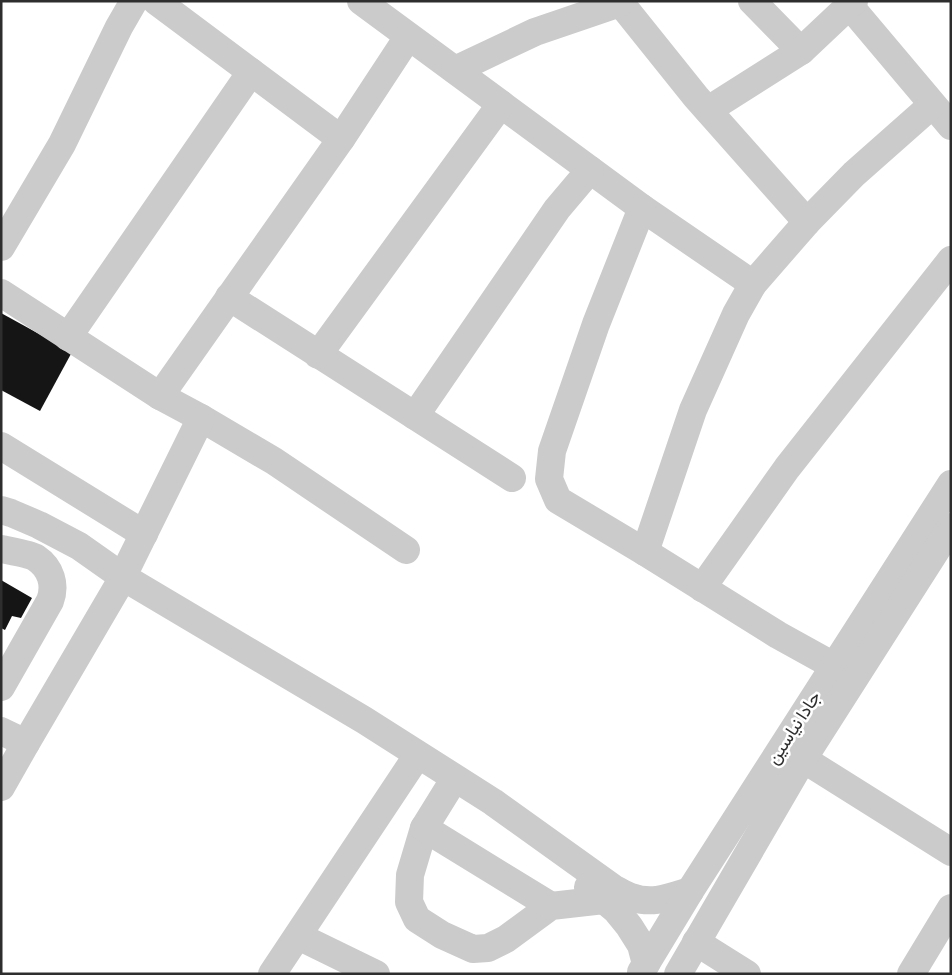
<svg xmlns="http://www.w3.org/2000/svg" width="952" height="975" viewBox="0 0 952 975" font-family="'Sofia Sans Condensed',Vazirmatn,sans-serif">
<rect width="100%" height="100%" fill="#fff"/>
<g fill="#151515">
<polygon points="1,313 72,352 40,411 1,390"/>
<polygon points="1,580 32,598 21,618 12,616 5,630 1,628"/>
</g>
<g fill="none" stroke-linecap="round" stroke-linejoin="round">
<g stroke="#cbcbcb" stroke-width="28">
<polyline points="156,1 341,139"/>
<polyline points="361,1 642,208 753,284"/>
<polyline points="619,1 696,97 807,222"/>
<polyline points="752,1 801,51"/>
<polyline points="849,5 951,126"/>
<polyline points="455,70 535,32 620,3"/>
<polyline points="708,110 801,51 854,1"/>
<polyline points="642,208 596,324 552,451 549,479 558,500 645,552 778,635 834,666"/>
<polyline points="1,247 62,144 119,27 134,1"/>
<polyline points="1,293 160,396 201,418 274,461 406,550"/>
<polyline points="229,297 512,478"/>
<polyline points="68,337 251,72"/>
<polyline points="318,355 501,104"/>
<polyline points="160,396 341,139 408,37"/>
<polyline points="415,416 557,209 590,170"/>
<polyline points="1,446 144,534"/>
<path d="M1 510 11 513 39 525 79 546 123 577 364 720 493 802 613 888C619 891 625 895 631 897 653 905 670 897 690 891"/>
<path d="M1 549C10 551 30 554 36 558 51 568 56 585 50 601L1 687"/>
<polyline points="645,552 693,410 736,314 753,284 807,222 854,174 932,105"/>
<polyline points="702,588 787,468 951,260"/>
<polyline points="1,731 26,743"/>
<polyline points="803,759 951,852"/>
<polyline points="450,786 424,828 410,875 409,902 417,919 442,935 473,949 488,948 506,939 551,906 604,900"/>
<polyline points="1,787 26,743 118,586 201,418"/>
<polyline points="424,828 551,906"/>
<polyline points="588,887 604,900 616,910 629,926 641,945 646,964"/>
<polyline points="298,936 376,974"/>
<polyline points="696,942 747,974"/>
<polyline points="641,972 690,891 951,484"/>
<polyline points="272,974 413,762"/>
<polyline points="678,974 803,759 951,527"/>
<polyline points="911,974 951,908"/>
</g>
</g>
<g text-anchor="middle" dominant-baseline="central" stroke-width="5" stroke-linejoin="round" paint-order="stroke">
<g font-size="18" fill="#2e2e2e" stroke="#fff">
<text transform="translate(794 728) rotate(-57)">جادا نیاسین</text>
</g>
</g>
<rect width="952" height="975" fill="none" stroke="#2e2e2e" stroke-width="5"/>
</svg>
